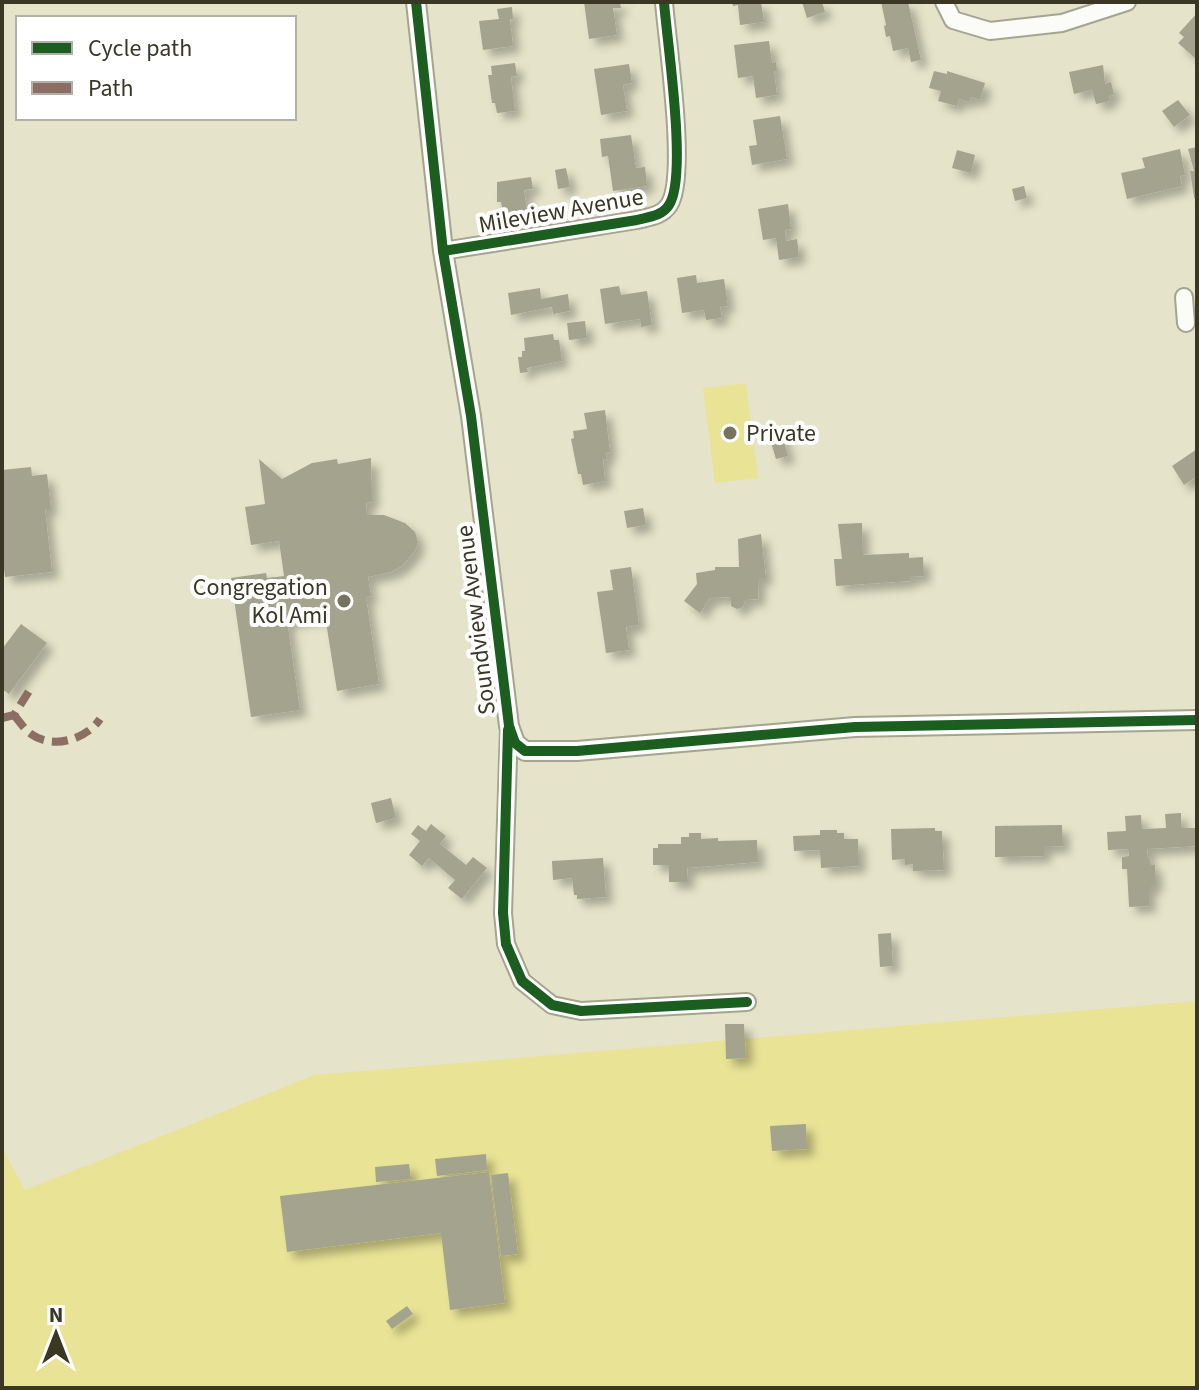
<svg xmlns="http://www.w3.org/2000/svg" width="1199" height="1390" viewBox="0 0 1199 1390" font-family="'Source Sans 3',sans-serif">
<defs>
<filter id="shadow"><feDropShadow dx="7" dy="7" stdDeviation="4" flood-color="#0004"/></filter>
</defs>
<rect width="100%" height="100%" fill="#e5e4ca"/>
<g fill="#e8e395">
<polygon points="746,383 758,478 715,483 703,388"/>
<polygon points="1197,1001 1197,1388 2,1388 2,1148 25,1190 315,1075"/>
</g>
<g fill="#a4a38e" filter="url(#shadow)">
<polygon points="584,2 620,2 621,8 613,8 617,35 589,39"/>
<polygon points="732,2 761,2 764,22 740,25 738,5 733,6"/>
<polygon points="802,2 822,2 825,12 807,18"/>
<polygon points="881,2 908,2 921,60 911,62 908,48 893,51 890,36 886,37 884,26 886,25"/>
<polygon points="512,7 513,19 510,19 513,46 483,50 479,21 499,19 497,9"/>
<polygon points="1197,13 1197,56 1195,58 1178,43 1184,37 1179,33"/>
<polygon points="769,41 772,63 776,62 777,71 774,71 777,95 756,98 753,76 738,78 734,45"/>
<polygon points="515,63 517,76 511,77 515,111 497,113 495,103 492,103 488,75 492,75 491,66"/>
<polygon points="629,64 632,83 623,85 627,111 601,115 594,69"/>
<polygon points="1103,65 1105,84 1111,82 1114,95 1109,96 1110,101 1096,104 1092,90 1074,94 1069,72"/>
<polygon points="934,71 947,74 947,71 985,83 980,100 971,97 969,102 959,99 957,106 938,101 941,91 929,88"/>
<polygon points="1178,100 1190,115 1174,127 1162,111"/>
<polygon points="780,116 787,159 752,165 749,146 757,145 753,120"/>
<polygon points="631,135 636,168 645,167 647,186 613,191 608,156 602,157 600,139"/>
<polygon points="1197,147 1197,203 1194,197 1190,171 1194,171 1188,149"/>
<polygon points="1180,149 1185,175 1180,176 1182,186 1127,199 1121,173 1145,168 1142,158"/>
<polygon points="957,150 975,155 971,173 952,168"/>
<polygon points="566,168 570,187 558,189 555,170"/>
<polygon points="531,177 533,189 524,190 527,210 503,214 501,202 497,202 497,182"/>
<polygon points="1024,186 1027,198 1015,201 1012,189"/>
<polygon points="788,204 791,229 785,230 786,241 797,239 799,257 779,260 776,238 763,240 758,209"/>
<polygon points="696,275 697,283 724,279 728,306 720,307 722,318 706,320 704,310 682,313 677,278"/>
<polygon points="619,286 621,295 647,291 652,325 641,327 640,319 605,324 600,289"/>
<polygon points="540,288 541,299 568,294 570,311 553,314 552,307 511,315 508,293"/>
<polygon points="585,321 587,338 569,340 567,323"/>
<polygon points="553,334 554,340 559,340 562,361 527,368 528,372 520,373 518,357 522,357 522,351 525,351 524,338"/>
<polygon points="605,410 610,452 606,453 607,459 603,460 605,481 583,485 581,474 578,474 571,439 574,438 573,431 587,429 584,413"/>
<polygon points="781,432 788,456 776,459 769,436"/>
<polygon points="1197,449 1197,476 1184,485 1172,466"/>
<polygon points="371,458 372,502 366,503 367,515 384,515 405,523 415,532 418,542 415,551 402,566 391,572 368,577 371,596 366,597 379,684 337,691 325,616 287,621 300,710 251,717 231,578 266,573 267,578 284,576 279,541 251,545 245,507 265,504 259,459 282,479 312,463 337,459 338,464"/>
<polygon points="31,467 32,476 47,474 51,509 45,509 52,572 5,577 2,551 2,470"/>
<polygon points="643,508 646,525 627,528 624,511"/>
<polygon points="862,523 863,555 909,553 909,558 923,557 924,576 910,577 910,581 836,586 834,559 842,559 838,524"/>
<polygon points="761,534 766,578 759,578 758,599 745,600 743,607 737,609 731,606 730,597 710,598 700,613 684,601 697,584 696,573 715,570 715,567 739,567 738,539"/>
<polygon points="631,567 639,625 626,627 629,650 606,653 597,592 613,590 610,570"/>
<polygon points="21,624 47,643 9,694 2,689 2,649"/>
<polygon points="391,798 396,818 376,823 371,803"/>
<polygon points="1181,813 1181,828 1197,828 1197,846 1147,849 1148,860 1150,860 1151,865 1155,865 1156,885 1151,885 1151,889 1149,889 1149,906 1129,907 1127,869 1122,869 1122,857 1129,856 1128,849 1108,850 1107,832 1126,831 1125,816 1141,815 1142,829 1166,828 1165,814"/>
<polygon points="431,824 446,836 440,844 466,865 473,857 487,868 462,899 448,888 455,880 429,858 422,866 409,855 420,841 411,834 418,825 426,831"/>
<polygon points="1062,825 1063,846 1044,847 1044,856 995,857 995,826"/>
<polygon points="935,828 935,831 942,831 944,870 913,871 913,864 905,865 905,859 892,860 891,829"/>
<polygon points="820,830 837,830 837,833 844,833 844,839 858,839 859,866 821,868 820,850 794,851 793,836 820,835"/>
<polygon points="689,833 701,833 701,839 718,838 718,841 757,840 758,862 687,868 688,882 669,882 669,865 653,865 653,848 658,848 658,844 681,844 681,837 689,837"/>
<polygon points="603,858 606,897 577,899 577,895 574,895 572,878 553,880 552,861"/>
<polygon points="891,933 893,966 880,967 878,934"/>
<polygon points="725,1024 744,1024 746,1058 726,1059"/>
<polygon points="806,1124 807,1149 772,1151 770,1126"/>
<polygon points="486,1154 487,1170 437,1176 435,1159"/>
<polygon points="409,1164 411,1179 376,1182 375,1167"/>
<polygon points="489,1172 505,1303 450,1310 441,1233 287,1252 280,1196"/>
<polygon points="508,1173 518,1254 501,1256 491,1175"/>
<polygon points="407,1306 413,1314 392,1329 386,1321"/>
</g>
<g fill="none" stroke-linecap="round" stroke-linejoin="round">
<g stroke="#a5a490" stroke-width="20">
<g id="minor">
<polyline points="944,2 953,20 990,31 1062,23 1127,2"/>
<path d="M443 251 637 220C649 217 662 216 669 205 688 176 667 42 664 2"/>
<polyline points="1184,297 1186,323"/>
<polyline points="509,728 503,913 506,944 522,981 552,1005 581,1011 747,1002"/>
</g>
</g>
<g stroke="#a5a490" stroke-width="22">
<polyline id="tertiary" points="416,2 443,251 471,416 509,726 515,743 525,751 577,751 855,727 1197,720"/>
</g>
<use href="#minor" stroke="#fbfbf7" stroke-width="16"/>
<use href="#tertiary" stroke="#fbfbf7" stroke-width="18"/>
<g stroke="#8d6e63" stroke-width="8" stroke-dasharray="16 8" stroke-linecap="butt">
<path d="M14 715C19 721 25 730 31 734 53 750 87 739 100 719"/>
<polyline points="2,718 14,715 29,691"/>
</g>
<g stroke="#fff" stroke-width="15">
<g id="cycleway">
<polyline points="416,2 443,251 471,416 509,726 515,743 525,751 577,751 855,727 1197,720"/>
<path d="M443 251 637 220C649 217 662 216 669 205 688 176 667 42 664 2"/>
<polyline points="508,730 503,913 506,944 522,981 552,1005 581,1011 747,1002"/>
</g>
</g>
<use href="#cycleway" stroke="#1b5e20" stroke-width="10"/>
</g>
<g fill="#76745f" stroke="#fff" stroke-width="3">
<circle cx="730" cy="433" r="8"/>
<circle cx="344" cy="601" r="8"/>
</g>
<g text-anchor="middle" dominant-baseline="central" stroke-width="8" stroke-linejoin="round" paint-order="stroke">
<g font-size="24" fill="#3a3825" stroke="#fff">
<text transform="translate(561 211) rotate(-10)">Mileview Avenue</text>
<text transform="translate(476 620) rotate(-97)">Soundview Avenue</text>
</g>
<g font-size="24" fill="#3a3825" stroke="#fff" text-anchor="start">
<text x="746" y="433">Private</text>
<text x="328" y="587" text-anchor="end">Congregation<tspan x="328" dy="28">Kol Ami</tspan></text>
</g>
</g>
<rect width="1199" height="1390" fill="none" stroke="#3a3825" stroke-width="8"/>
<rect x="16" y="16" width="280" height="104" fill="#ffffff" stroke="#b0afa8" stroke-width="2"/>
<rect x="32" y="42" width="40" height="12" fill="#1b5e20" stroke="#b0afa8" stroke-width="2"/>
<text x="88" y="56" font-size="24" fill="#3a3825">Cycle path</text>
<rect x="32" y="82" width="40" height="12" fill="#8d6e63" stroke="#b0afa8" stroke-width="2"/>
<text x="88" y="96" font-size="24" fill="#3a3825">Path</text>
<g transform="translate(56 1334)" stroke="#ffffff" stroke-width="6" paint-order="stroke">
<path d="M0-6L14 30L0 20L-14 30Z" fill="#3a3825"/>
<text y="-12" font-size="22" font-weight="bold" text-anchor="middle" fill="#3a3825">N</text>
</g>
</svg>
